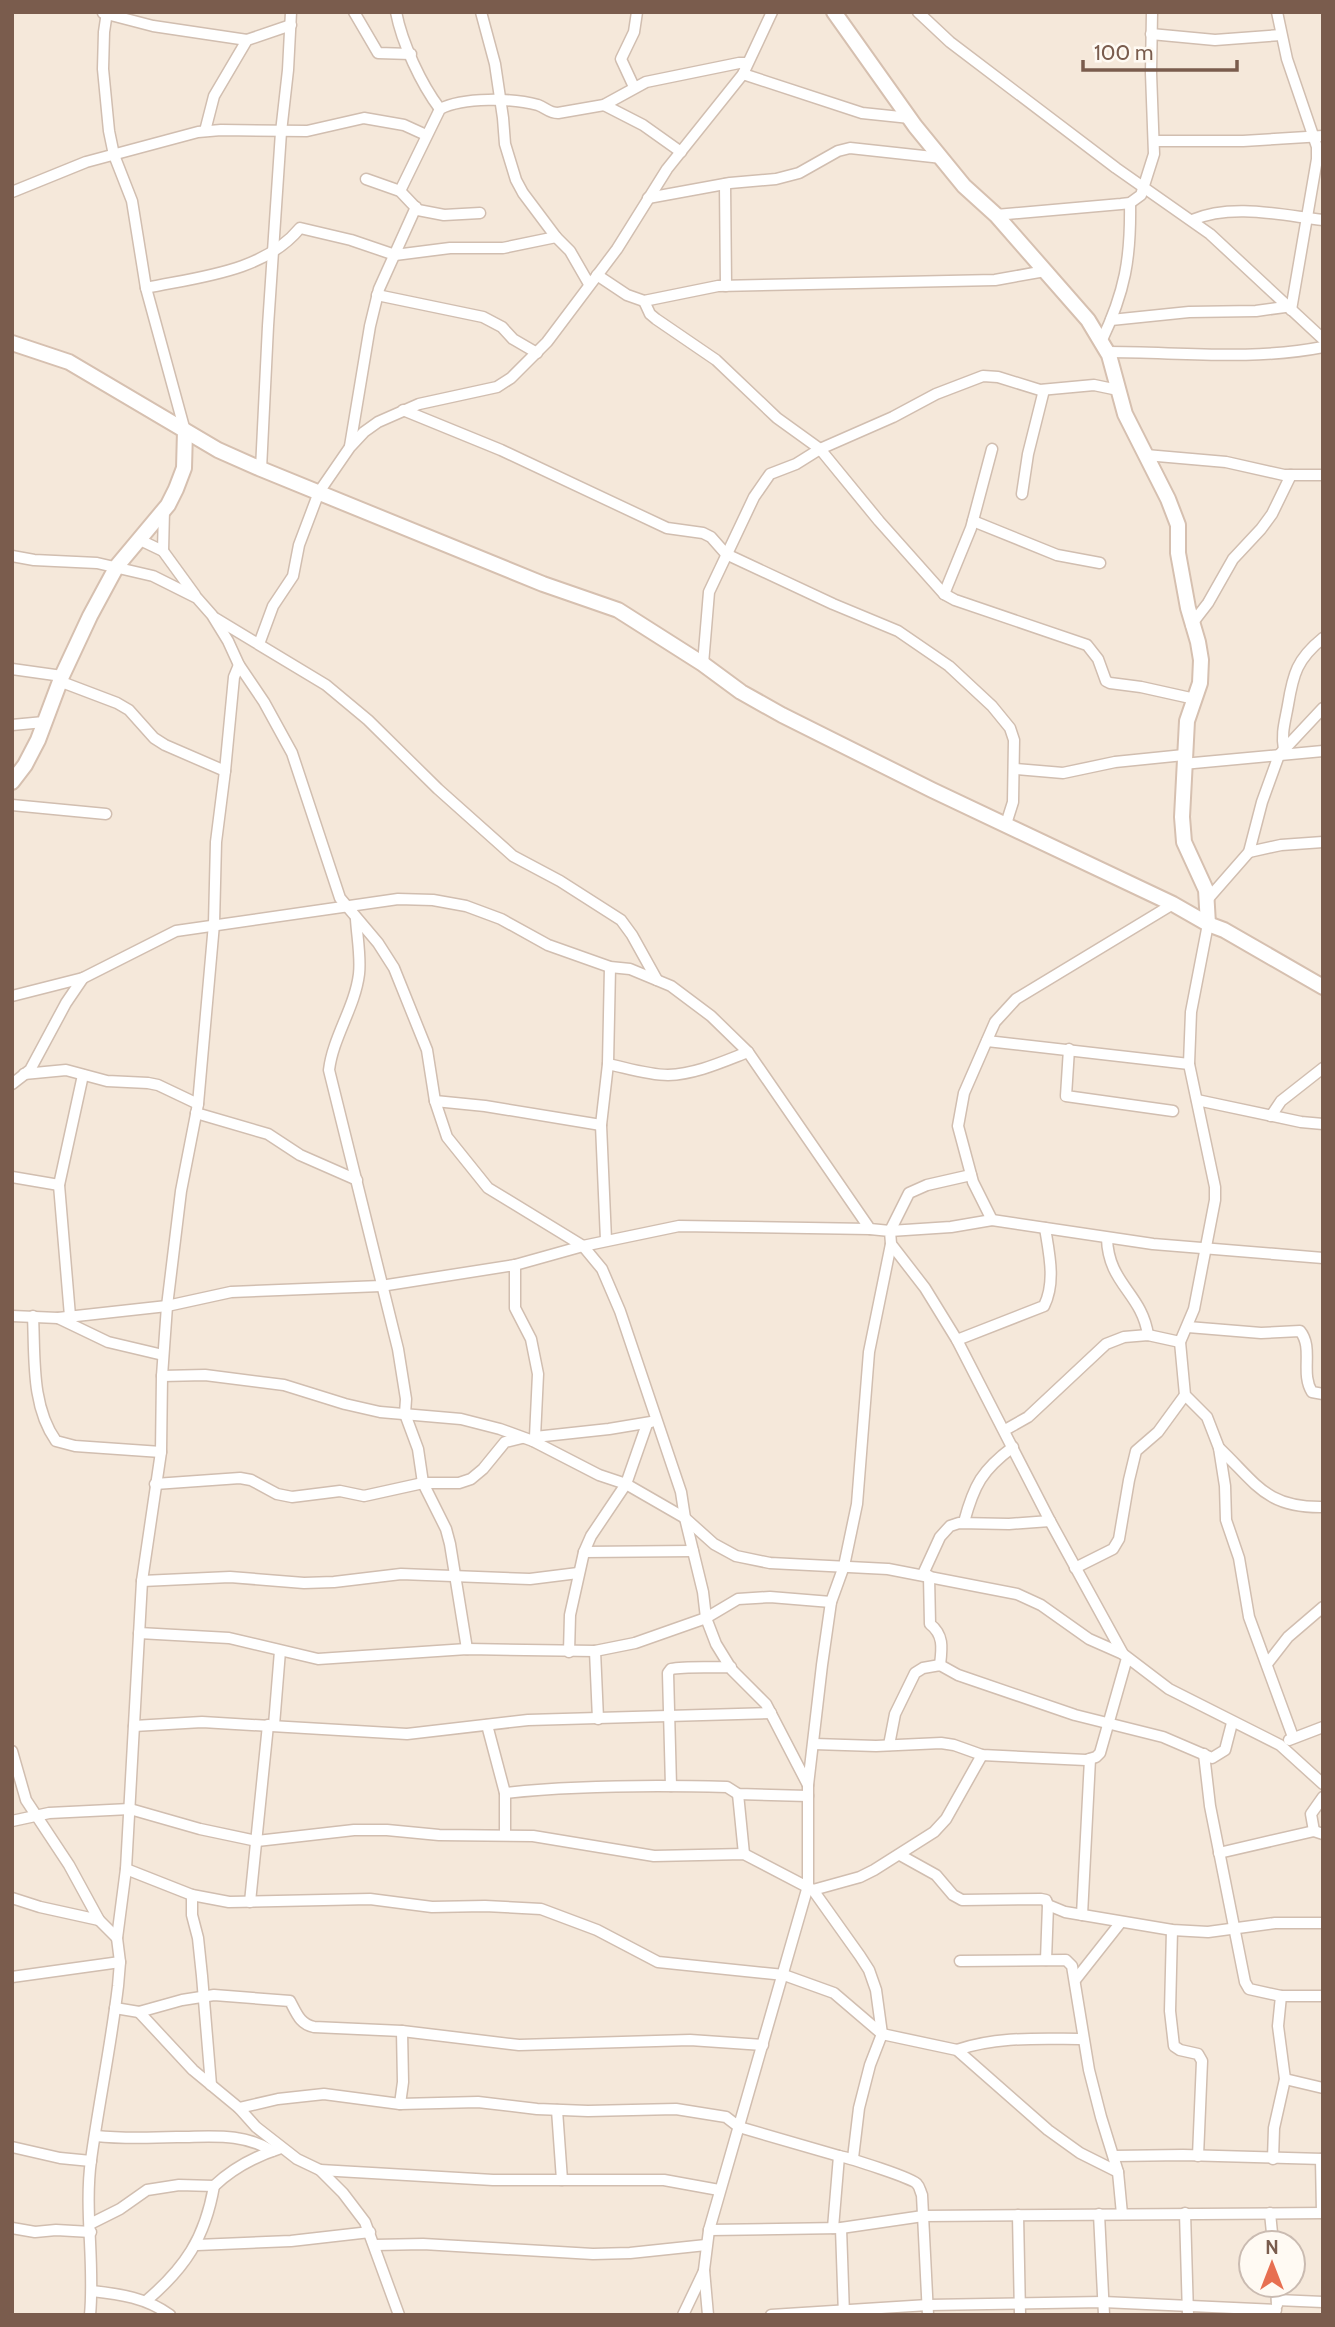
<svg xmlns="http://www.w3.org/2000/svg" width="1335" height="2327" viewBox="0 0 1335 2327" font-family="Cabin,sans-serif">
<rect width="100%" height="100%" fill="#fdf6ec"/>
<path fill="#f5e8da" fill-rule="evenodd" d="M12 12H1323V2315H12ZM1251 2243H1293V2285H1251Z"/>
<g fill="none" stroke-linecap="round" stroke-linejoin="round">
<g stroke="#d1beb0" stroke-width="13">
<g id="street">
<polyline points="107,12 104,32 103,69 109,131 114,155 132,201 146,288 185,431"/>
<polyline points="354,12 378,53 411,54"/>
<path d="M396 12C402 43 421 84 440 109"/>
<polyline points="481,12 495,64 503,118 505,144 516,180 523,193 556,237 570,251 589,284"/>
<polyline points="918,12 950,42 1116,168 1210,234 1323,339"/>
<polyline points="1277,12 1287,59 1317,147 1317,159 1291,310"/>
<polyline points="103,13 153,26 247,40"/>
<polyline points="1151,34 1215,40 1281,35"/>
<polyline points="743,74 862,113 910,118"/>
<polyline points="634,87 621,59 634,32 637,12"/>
<polyline points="604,105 643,125 681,152"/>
<polyline points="205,131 214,96 247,40 291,25"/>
<polyline points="1155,141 1243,141 1323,136"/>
<polyline points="366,179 400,191 418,210 444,215 480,213"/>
<polyline points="725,184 726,286"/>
<path d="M400 191 440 109C463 97 513 98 538 105 546 108 549 113 558 113L604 105 646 82 739 63H746"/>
<polyline points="12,192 86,162 198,132 221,130 307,131 364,118 404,125 426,135"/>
<polyline points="648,198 730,183 776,179 799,173 838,151 850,148 942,158"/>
<polyline points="996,215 1121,204 1130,203 1141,195 1154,154 1151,73 1152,12"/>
<path d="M1192 220C1232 203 1280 215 1323 220"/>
<polyline points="597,275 627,295 644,301 718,286 995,280 1045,271"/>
<path d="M146 288C198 277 264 272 300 228L351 240 395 255 450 248H503L556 237"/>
<polyline points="377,295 483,317 502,327 513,339 537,353"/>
<polyline points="644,301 650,314 656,319 716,360 777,418 820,449 879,521 944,594 955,600 1087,645 1098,659 1106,681 1110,683 1141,687 1195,699"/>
<polyline points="1111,320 1189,312 1256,311 1285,307"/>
<path d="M1101 342C1125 292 1131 258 1130 203"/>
<path d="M1107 352C1179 352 1252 361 1323 347"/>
<polyline points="403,410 501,450 667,528 703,533 711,537 726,554 833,604 898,631 949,666 992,706 1010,728 1014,740 1013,802 1006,824"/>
<polyline points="350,446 370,326 379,289 416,207"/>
<polyline points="1146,455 1226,462 1284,475 1323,475"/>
<polyline points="261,469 268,326 281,132 288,70 291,12"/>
<polyline points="1022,494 1028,454 1044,390"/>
<polyline points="973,521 1057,555 1100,563"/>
<polyline points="140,540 163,551 195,595"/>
<polyline points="163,551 164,510"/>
<polyline points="12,556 34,560 97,563 153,576 197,598 212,615 228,641 239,665 264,702 292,753 340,898 378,943 394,968 427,1050 435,1101 447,1137 488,1188 583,1246 602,1269 620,1311 681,1492 685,1518 703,1592 706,1618 716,1644 732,1670 766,1704 808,1785"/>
<polyline points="944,594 971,528 992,449"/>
<polyline points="215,618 326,685 368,720 438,789 513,856 560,881 621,920 632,935 657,980"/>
<polyline points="1191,625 1208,603 1233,559 1261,529 1272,514 1291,475"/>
<polyline points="259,644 273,606 293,576 299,545 319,492 350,447 364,432 378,422 419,404 497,387 511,378 547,342 617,249 667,169 743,74 772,12"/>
<polyline points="703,664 709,592 754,497 770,474 796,464 820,449 893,417 936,394 983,376 998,377 1040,390 1094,385 1118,390"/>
<polyline points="12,669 62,676"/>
<polyline points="59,681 117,703 129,710 154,738 165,745 225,771"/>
<polyline points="12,725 44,722"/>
<path d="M1284 750C1281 733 1285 722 1288 705 1293 674 1297 659 1323 638"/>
<polyline points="1183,764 1323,751"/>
<polyline points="1015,769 1063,773 1115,762 1184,755"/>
<polyline points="12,805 106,814"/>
<polyline points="1249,852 1281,845 1323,842"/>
<polyline points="1207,900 1249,852 1262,802 1279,755 1323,708"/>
<path d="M356 919C357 936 361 957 359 974 355 1007 333 1037 329 1070L398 1349 406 1399 405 1414 418 1449 423 1483 446 1529 450 1544 467 1649"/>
<polyline points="1208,924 1191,1012 1189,1064 1215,1187 1215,1200 1194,1309 1180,1342 1185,1395 1207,1417 1219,1448 1225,1486 1226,1520 1239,1558 1249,1617 1293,1737"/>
<polyline points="12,996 83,978 176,931 398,899 433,900 466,906 501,919 548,945 610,967 630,969 671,986 711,1016 748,1052 870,1229 890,1231 891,1244 925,1288 957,1340 1050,1521 1123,1654 1169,1689 1280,1745 1323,1784"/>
<polyline points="987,1041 1189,1064"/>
<polyline points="1069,1049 1066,1096 1173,1111"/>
<path d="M608 1064C627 1068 648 1075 668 1075 696 1074 722 1062 748 1052"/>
<polyline points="24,1074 66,1070 107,1081 148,1083 158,1085 198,1104"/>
<polyline points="12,1084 30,1070 66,1003 83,978"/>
<polyline points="1197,1100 1301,1122 1323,1124"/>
<polyline points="435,1101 485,1106 601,1125"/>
<polyline points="196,1113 268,1134 300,1155 357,1180"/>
<polyline points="1271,1116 1281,1101 1323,1068"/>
<polyline points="12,1177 59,1185"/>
<polyline points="992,1220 973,1182 958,1126 964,1093 995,1022 1016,999 1173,904"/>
<polyline points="890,1231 951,1227 992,1220 1153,1244 1323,1258"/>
<polyline points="890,1231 909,1193 927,1185 971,1175"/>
<path d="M1107 1238C1108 1284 1142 1293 1148 1335"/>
<polyline points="606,1240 601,1125 608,1064 610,967"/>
<polyline points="515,1265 515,1308 531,1339 538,1374 535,1437"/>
<polyline points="12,1316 58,1318 167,1306 231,1292 381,1286 515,1265 583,1246 679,1226 870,1229"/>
<path d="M33 1316C35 1357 31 1406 56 1441L75 1446 161 1452"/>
<polyline points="70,1316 59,1185 83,1075"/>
<polyline points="58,1318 108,1342 163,1355"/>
<path d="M1188 1327 1261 1333 1300 1331C1314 1348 1300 1373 1312 1392L1323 1394"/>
<path d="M957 1340 1044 1306C1056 1282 1049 1253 1045 1228"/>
<polyline points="162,1376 205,1375 284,1385 345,1404 380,1412 461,1419 500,1429 533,1441 599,1475 626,1484 685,1518 714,1544 736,1556 770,1563 888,1569 1017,1594 1041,1605 1089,1639 1123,1654"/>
<polyline points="1005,1430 1028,1417 1106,1344 1124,1337 1148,1335 1180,1342"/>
<polyline points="533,1441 535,1437 609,1429 651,1422"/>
<path d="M1219 1448C1257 1484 1266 1508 1323 1507"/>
<polyline points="155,1484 240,1478 251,1480 277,1494 292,1497 340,1491 364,1496 423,1483 459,1483 471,1479 483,1469 505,1442 522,1438"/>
<path d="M964 1522C974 1485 982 1470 1013 1447"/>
<polyline points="584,1552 693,1551"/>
<polyline points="1075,1568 1113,1549 1119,1539 1129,1480 1136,1451 1158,1432 1185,1395"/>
<polyline points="923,1574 940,1537 950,1526 959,1523 1009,1524 1050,1521"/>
<path d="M929 1576 930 1624C944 1635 942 1648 940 1665"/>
<polyline points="142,1581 230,1577 304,1583 334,1582 401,1574 530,1579 578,1573"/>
<polyline points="139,1633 229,1638 318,1659 467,1649 595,1651 635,1643 706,1618 738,1599 770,1597 831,1602"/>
<polyline points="595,1651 598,1719"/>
<polyline points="569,1652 570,1615 584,1552 591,1536 626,1484 647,1424"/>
<polyline points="1267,1664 1288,1637 1323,1607"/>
<polyline points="274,1725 280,1651"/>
<polyline points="487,1725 505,1793 505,1835"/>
<polyline points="134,1726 202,1722 407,1734 528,1720 771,1713"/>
<polyline points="1289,1740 1323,1727"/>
<polyline points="814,1744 876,1746 941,1743 954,1745 982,1755 1086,1760 1096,1757 1100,1753 1127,1658"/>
<polyline points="889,1745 895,1714 915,1673 923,1668 940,1665 958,1675 1075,1715 1163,1737 1212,1758 1225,1750 1232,1723"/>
<polyline points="12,1751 26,1800 69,1865 99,1920 117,1938"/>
<polyline points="1204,1754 1210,1806 1245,1982 1249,1989 1281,1996"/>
<path d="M671 1786 668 1673 671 1669C686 1666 713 1668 731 1667"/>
<path d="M505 1793C579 1785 653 1785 727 1787L738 1794 808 1796"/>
<polyline points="738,1794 744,1854"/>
<polyline points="12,1821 49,1813 130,1809 200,1829 257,1841 354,1830 387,1830 439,1835 533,1836 654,1856 744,1854 813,1890 860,1956 869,1970 876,1990 882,2034 870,2065 859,2108 853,2158"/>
<polyline points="1314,1831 1311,1814 1323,1797"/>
<polyline points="1219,1853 1314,1831 1323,1834"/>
<polyline points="900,1855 936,1875 953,1895 962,1900 1041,1899 1046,1900 1048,1905 1065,1912 1172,1930 1208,1932 1275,1923 1323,1923"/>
<polyline points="126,1869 192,1895 229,1902 370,1899 432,1907 485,1906 541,1909 597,1930 658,1962 784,1975 834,1993 882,2034 957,2050 1048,2130 1080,2153 1118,2172"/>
<polyline points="813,1890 860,1877 874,1870 934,1832 946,1819 982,1755"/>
<polyline points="192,1895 192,1915 198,1938 202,1976 211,2085"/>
<polyline points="12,1898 40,1907 99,1920"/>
<polyline points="250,1902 268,1725"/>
<polyline points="1082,1915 1090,1759"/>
<polyline points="1172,1930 1170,2011 1174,2046 1180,2050 1198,2054 1202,2061 1198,2156"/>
<polyline points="1046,1960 1048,1905"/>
<polyline points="960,1961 1066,1960 1072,1966 1089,2070 1101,2117 1118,2172 1122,2214"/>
<polyline points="12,1977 120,1962"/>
<polyline points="1076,1979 1121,1922"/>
<path d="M115 2008 139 2012 182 2000 214 1995 290 2001C297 2014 300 2024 314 2027L402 2031 519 2045 690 2040 763 2045"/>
<polyline points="139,2012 193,2070 239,2108 256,2127 297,2159 320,2170 343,2193 365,2222 399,2315"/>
<path d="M957 2050C998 2036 1040 2039 1083 2039"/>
<polyline points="1285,2079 1323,2088"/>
<polyline points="400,2104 403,2082 402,2031"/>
<path d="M239 2108 278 2099 324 2094 400 2104 478 2102 537 2109 588 2111 676 2109 726 2117 739 2127 839 2156C849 2158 913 2178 917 2184 920 2187 920 2191 922 2195L928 2315"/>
<polyline points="557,2110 562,2180"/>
<path d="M96 2136C123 2139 150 2138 177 2137 210 2137 243 2132 272 2151"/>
<polyline points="12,2147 60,2158 91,2161"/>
<polyline points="1114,2156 1183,2155 1323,2159"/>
<polyline points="1273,2159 1274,2128 1285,2079 1278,2026 1281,1996 1323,1996"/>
<polyline points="1321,2159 1322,2213"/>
<polyline points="320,2170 493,2180 664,2180 719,2190"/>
<polyline points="1185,2213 1188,2315"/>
<polyline points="1270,2213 1273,2243"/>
<polyline points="1099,2214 1104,2315"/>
<polyline points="1018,2215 1020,2315"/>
<path d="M90 2224 120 2209 147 2190 179 2185 214 2186C233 2168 256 2156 281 2148"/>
<polyline points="12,2228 35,2232 56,2230 91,2232"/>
<polyline points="833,2228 839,2156"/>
<polyline points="841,2228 844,2315"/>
<polyline points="709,2230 841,2228 923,2216 1323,2213"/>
<polyline points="197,2245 291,2241 370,2232"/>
<polyline points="375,2245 423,2244 593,2254 630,2253 706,2245"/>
<polyline points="1276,2285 1277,2305"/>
<path d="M92 2291C120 2294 147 2298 170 2315"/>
<polyline points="1277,2300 1323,2302"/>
<path d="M146 2301C185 2268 205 2238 214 2186"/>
<path d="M90 2315C95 2263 84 2211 91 2160 99 2102 111 2045 118 1986L120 1962 117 1938 126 1869 142 1581 161 1452 162 1376 167 1306 181 1191 198 1104 214 924 216 842 225 771 234 677 239 665"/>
<polyline points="683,2315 704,2271"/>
<polyline points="708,2315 704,2270 709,2230 808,1886 808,1785 822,1665 831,1602 844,1566 857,1504 869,1352 891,1244"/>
<polyline points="771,2315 928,2305 1103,2302 1276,2310"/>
</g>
</g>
<g stroke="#d6c0b0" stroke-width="18">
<g id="secondary">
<polyline points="834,12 915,126 964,186 996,215 1088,320 1109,355 1125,414 1168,499 1178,525 1178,553 1188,608 1198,642 1201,660 1200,683 1187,721 1182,817 1184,842 1206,890 1208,924"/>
<polyline points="12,343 69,362 218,450 261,469 543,584 618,610 703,664 741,692 782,715 932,790 1173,904 1208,924 1224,930 1323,987"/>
<polyline points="12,782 25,765 38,740 62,676 90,616 117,566 168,505 176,489 184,468 185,431"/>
</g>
</g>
<use href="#street" stroke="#fff" stroke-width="10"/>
<use href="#secondary" stroke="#fff" stroke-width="14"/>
</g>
<rect width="1335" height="2327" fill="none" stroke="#7a5c4d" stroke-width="28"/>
<g transform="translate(1272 2264)"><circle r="33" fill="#fffaf3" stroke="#cabbb1" stroke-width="2"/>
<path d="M0-5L12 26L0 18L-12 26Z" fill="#e76f51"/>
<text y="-10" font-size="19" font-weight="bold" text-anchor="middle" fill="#7a5c4d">N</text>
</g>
<path d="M1083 60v10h154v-10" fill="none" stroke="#7a5c4d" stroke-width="3.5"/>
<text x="1094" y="60" font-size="21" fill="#7a5c4d" stroke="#fffaf3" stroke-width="5" paint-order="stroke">100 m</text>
</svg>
